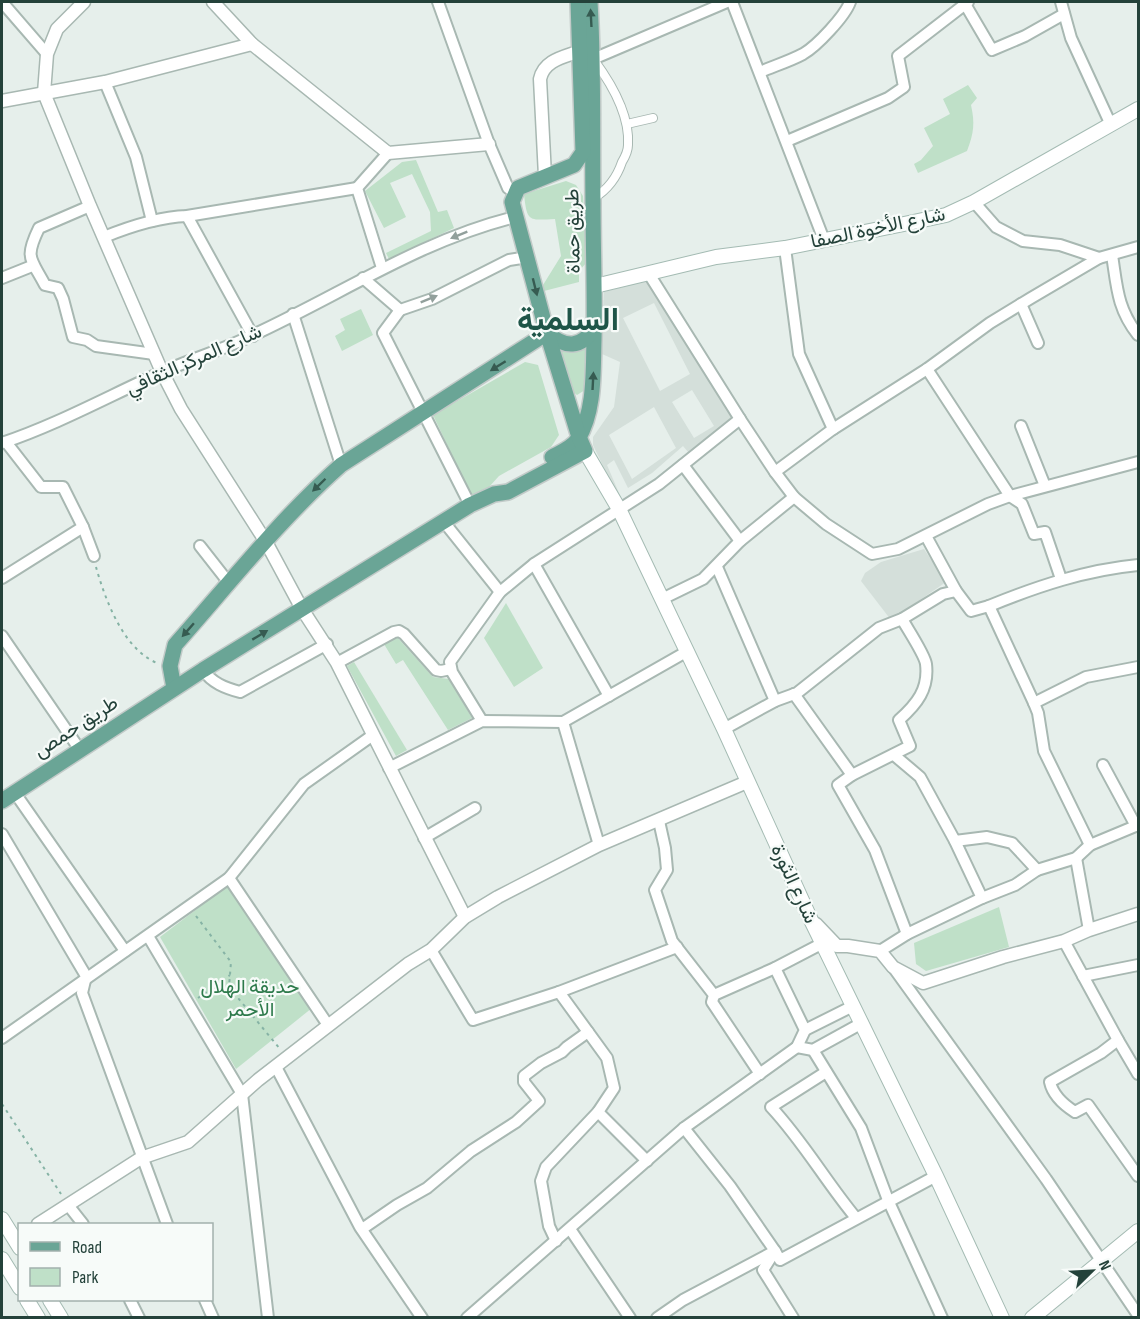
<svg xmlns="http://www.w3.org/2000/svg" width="1140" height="1319" viewBox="0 0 1140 1319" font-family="'Sofia Sans Condensed',Vazirmatn,sans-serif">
<rect width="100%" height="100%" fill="#e6efeb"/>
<g fill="#d4dfda" fill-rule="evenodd">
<path d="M649 280 734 419 667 476 621 504 593 445V437L614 407 620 362 602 354 604 292ZM654 303 690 374 660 391 623 318ZM692 390 714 426 694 438 672 402ZM654 407 676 448 632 479 609 435ZM683 446 689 453 657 480 622 500 607 465 614 460 628 488 652 473Z"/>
<polygon points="924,549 946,582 891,620 861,581 865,573 881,562"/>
</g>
<g fill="#bfe0c8">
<path d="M968 85 977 98 971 105C975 123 974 133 967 151L918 173 914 164 921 160 933 146 924 128 950 114 943 99Z"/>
<polygon points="416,160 438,212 447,210 454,228 389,259 386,253 431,231 430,212 412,174 390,183 406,217 384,228 365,191 402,162"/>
<path d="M566 181 576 185 583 196 587 262 579 271V282L544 291 543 285 561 256 555 219C529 220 527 223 524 194Z"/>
<polygon points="361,309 373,335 342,351 335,336 345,330 340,319"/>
<polygon points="587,343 585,390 577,395 572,391 558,345"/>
<polygon points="525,362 538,365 559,435 551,447 499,476 489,487 471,495 433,415"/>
<polygon points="506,603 543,668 514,687 484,638"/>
<polygon points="396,636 433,677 449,679 472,718 448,730 403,660 396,664 384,644"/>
<polygon points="354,662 407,750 396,756 347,666"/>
<polygon points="227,886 312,1008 236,1069 160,937"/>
<polygon points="999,907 1009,947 926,971 916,964 914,943"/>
</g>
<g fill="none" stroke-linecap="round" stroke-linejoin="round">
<g stroke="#a8b8b2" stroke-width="10">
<g id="pedestrian">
<path d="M594 60C611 83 630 115 628 145 628 151 625 157 622 162 617 177 607 190 594 198"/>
<polyline points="627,124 653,118"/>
</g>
</g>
<g stroke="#a8b8b2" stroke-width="14">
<g id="minor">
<polyline points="2,2 47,54"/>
<polyline points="438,2 489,144 508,188 514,192"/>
<polyline points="732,2 824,240"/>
<polyline points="1061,2 1071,38 1111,125"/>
<polyline points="965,4 992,50 1025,36 1064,14"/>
<polyline points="593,59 727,2"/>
<path d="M760 72C774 66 790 61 803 54 817 46 845 16 850 2"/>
<polyline points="105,82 136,157 152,221"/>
<polyline points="787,141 888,98 904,87 898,56 968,2"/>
<polyline points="974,202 996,227 1023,241 1060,245 1099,258"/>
<path d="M90 206 39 228C24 259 31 258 45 285L58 288 63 299 73 337 87 340 96 346 154 354"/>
<polyline points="187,216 253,336"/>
<path d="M104 237C131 226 158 217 187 216L357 188"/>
<polyline points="785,248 799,354 833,429"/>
<path d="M1112 255C1117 287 1117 308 1138 335"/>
<polyline points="382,268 357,188 388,153"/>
<polyline points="649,274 740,419 775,472 794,497 826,524 872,554 898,549 988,504 1010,496 1138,462"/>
<polyline points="2,278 32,266"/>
<polyline points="363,278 400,310 432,299 509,260 528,257"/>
<polyline points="1021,304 1038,343"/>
<polyline points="400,310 383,333 470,505"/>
<polyline points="293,314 341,465"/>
<polyline points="927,369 1010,496 1022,504 1034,534 1045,532 1061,579"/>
<polyline points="1021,426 1045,486"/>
<path d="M2 443C56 425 107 397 160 373 191 359 223 350 253 335 340 295 421 240 515 217"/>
<polyline points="683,465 740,541"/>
<polyline points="775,472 833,429 927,369 990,323 1031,298 1099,258 1138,247"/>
<polyline points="444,522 500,592"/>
<polyline points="83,527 94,556"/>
<polyline points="926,536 956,591 971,611 989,606 1034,703 1038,713 1044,751 1090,845"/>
<polyline points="200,546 229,583"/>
<polyline points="534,564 609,696"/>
<polyline points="717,567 775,701"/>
<polyline points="2,578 83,527 63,487 41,487 6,442"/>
<polyline points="662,599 703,579 740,541 794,497"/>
<path d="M989 606C1038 586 1086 570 1138 565"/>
<path d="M902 619C907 628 925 655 926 664 929 689 917 704 899 720L910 746 852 775 838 785 875 850 907 934"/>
<polyline points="2,636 80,750"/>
<polyline points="337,663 394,632 399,631 404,634 436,670 441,671 451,669"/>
<path d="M203 670C212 683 225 688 240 692L327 644"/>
<polyline points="794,694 852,775"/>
<polyline points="1034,703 1086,677 1138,667"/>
<polyline points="482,721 452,672 450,662 500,592 534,564 659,484 740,419"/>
<polyline points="563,722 599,845"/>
<polyline points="724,729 775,701 797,693 879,628 902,619 943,594 956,591"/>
<polyline points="894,755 920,777 955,841 982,898"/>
<polyline points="1103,765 1136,826"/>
<polyline points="389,768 482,721 563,722 686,652"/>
<polyline points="15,793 125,951"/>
<polyline points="659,821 665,848 667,870 655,890 672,941 714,995 712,1002 760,1074"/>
<polyline points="2,834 86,976 82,993 167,1224"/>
<polyline points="424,838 475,808"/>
<polyline points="955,841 987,837 1012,843 1037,870"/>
<polyline points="1076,858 1089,930"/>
<polyline points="229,878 328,1025"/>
<polyline points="148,936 242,1094 268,1318"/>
<polyline points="1064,941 1118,1040 1138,1074"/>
<polyline points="431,950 473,1020 559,992 607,1058 614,1088 598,1112 546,1167 541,1181 549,1226 556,1241"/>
<polyline points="880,951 907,934 982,898 1015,885 1037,870 1076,858 1090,845 1138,825"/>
<polyline points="893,967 1046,1179 1138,1315"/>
<polyline points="775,968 805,1030 797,1047 813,1050 862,1023"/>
<polyline points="1083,976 1138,965"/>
<polyline points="559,992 677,947"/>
<polyline points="714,995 775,968 823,943"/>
<polyline points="805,1030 853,1006"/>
<polyline points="2,1038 229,878 304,784 373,735"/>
<path d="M1118 1040 1101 1053 1050 1082C1053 1096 1064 1105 1075 1112L1088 1105 1138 1176"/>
<polyline points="813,1050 861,1128 888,1200 942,1318"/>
<polyline points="276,1067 360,1227 422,1318"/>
<path d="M826 1072 771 1107C803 1141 826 1182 856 1218"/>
<polyline points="598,1112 647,1161"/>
<polyline points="684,1128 730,1186 775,1251 763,1270 793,1318"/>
<polyline points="68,1205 83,1224"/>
<polyline points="362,1229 397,1205 427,1188 471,1151 516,1122 539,1101 524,1082 524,1076 541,1063 562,1052 567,1047 588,1032"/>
<polyline points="570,1229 630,1318"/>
<polyline points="130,1300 139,1318"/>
<polyline points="205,1300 213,1318"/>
<polyline points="467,1318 684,1128 797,1047"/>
<polyline points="657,1318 683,1300 775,1251 780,1260 936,1176"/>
</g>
</g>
<g stroke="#a8b8b2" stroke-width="15">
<g id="tertiary">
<polyline points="84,2 57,29 47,54 44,93 90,206 162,372 181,409 266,542 302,609 337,663 465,917"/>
<polyline points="213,2 252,44 388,153 489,144"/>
<polyline points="2,101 105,82 252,44"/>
<path d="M545 176 540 79C544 60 564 57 580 51"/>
<polyline points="816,924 837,946 848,946 880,951 893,967 923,983 1003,957 1064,941 1089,930 1138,914"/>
<polyline points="38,1224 141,1158 188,1142 258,1080 408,964 431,950 465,917 498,897 599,845 747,782"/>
</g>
</g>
<g stroke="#a4bbb3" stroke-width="16">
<g id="secondary">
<polyline points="595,286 716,257 785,248 904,224 946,215 974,202 1138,109"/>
<polyline points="585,451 619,509 724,729 810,918 936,1176 1002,1318"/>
<polyline points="2,1219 20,1248"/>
<polyline points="2,1259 20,1288"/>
<polyline points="27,1300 38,1318"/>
<polyline points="50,1300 61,1318"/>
<polyline points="1032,1318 1138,1231"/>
</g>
</g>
<g stroke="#c2cac8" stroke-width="18">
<g id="primary">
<path d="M552 457C561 452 572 448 578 439 595 411 593 372 594 340 595 294 593 249 593 203 592 136 594 69 590 2"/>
<path d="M174 688 170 666 175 645C229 584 280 519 341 465L547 333C565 348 581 349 594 328"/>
<polyline points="2,801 203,670 470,505 494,494 508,492 585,451 579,437 547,333 512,202 518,188 574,165 583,152 578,2"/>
</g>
</g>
<g stroke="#86b3a5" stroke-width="2" stroke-dasharray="3 4.5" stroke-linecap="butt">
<path d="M96 567C105 599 123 649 157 663"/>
<polyline points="196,916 231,962 229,987 280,1049"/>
<polyline points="198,998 230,975"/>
<polyline points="2,1104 61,1194"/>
</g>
<use href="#pedestrian" stroke="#fff" stroke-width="8"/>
<use href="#minor" stroke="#fff" stroke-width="10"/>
<use href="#tertiary" stroke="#fff" stroke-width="12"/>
<use href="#secondary" stroke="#fff" stroke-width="14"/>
<use href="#primary" stroke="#6aa596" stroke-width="15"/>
</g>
<defs><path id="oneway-solid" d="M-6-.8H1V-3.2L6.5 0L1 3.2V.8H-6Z" transform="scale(1.5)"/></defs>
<g fill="#365b51">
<use href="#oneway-solid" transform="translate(591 18) rotate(-93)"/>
<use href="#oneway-solid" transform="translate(535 287) rotate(76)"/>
<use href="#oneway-solid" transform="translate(498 366) rotate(148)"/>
<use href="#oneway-solid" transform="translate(593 381) rotate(-87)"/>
<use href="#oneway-solid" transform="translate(319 485) rotate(136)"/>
<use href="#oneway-solid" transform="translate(188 630) rotate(131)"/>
<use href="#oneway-solid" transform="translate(260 635) rotate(-31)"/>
</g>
<g fill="#92a09c">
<use href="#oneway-solid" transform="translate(459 235) rotate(158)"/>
<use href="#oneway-solid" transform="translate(429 299) rotate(-22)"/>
</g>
<g text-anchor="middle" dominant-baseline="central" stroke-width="4.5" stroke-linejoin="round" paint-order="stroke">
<g font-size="20" fill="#24423a" stroke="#f7fbf9">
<text transform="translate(878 228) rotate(-12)">شارع الأخوة الصفا</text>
<text transform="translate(573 231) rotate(-91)">طريق حماة</text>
<text transform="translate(194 360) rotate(-24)">شارع المركز الثقافي</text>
<text transform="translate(76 727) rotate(-33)">طريق حمص</text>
<text transform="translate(794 884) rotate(65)">شارع الثورة</text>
</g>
<g font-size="20" fill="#2d7a4b" stroke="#f7fbf9">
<text x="250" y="987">حديقة الهلال<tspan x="250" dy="23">الأحمر</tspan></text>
</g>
<g font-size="32" font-weight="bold" fill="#1f5548" stroke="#f7fbf9">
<text x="568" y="320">السلمية</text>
</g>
</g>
<rect width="1140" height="1319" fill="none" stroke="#24423a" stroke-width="6"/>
<rect x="18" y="1223" width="195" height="78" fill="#f7fbf9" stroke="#a3b1ad" stroke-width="1.5"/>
<rect x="30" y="1242" width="30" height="9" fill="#6aa596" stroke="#a3b1ad" stroke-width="1.5"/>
<text x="72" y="1253" font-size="18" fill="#24423a">Road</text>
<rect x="30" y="1268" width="30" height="18" fill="#bfe0c8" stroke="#a3b1ad" stroke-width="1.5"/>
<text x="72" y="1283" font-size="18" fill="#24423a">Park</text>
<g transform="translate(1092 1271) rotate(66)" stroke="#f7fbf9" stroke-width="4.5" paint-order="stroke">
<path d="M0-4.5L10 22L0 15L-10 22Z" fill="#24423a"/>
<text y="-9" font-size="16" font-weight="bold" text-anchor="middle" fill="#24423a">N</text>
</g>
</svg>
